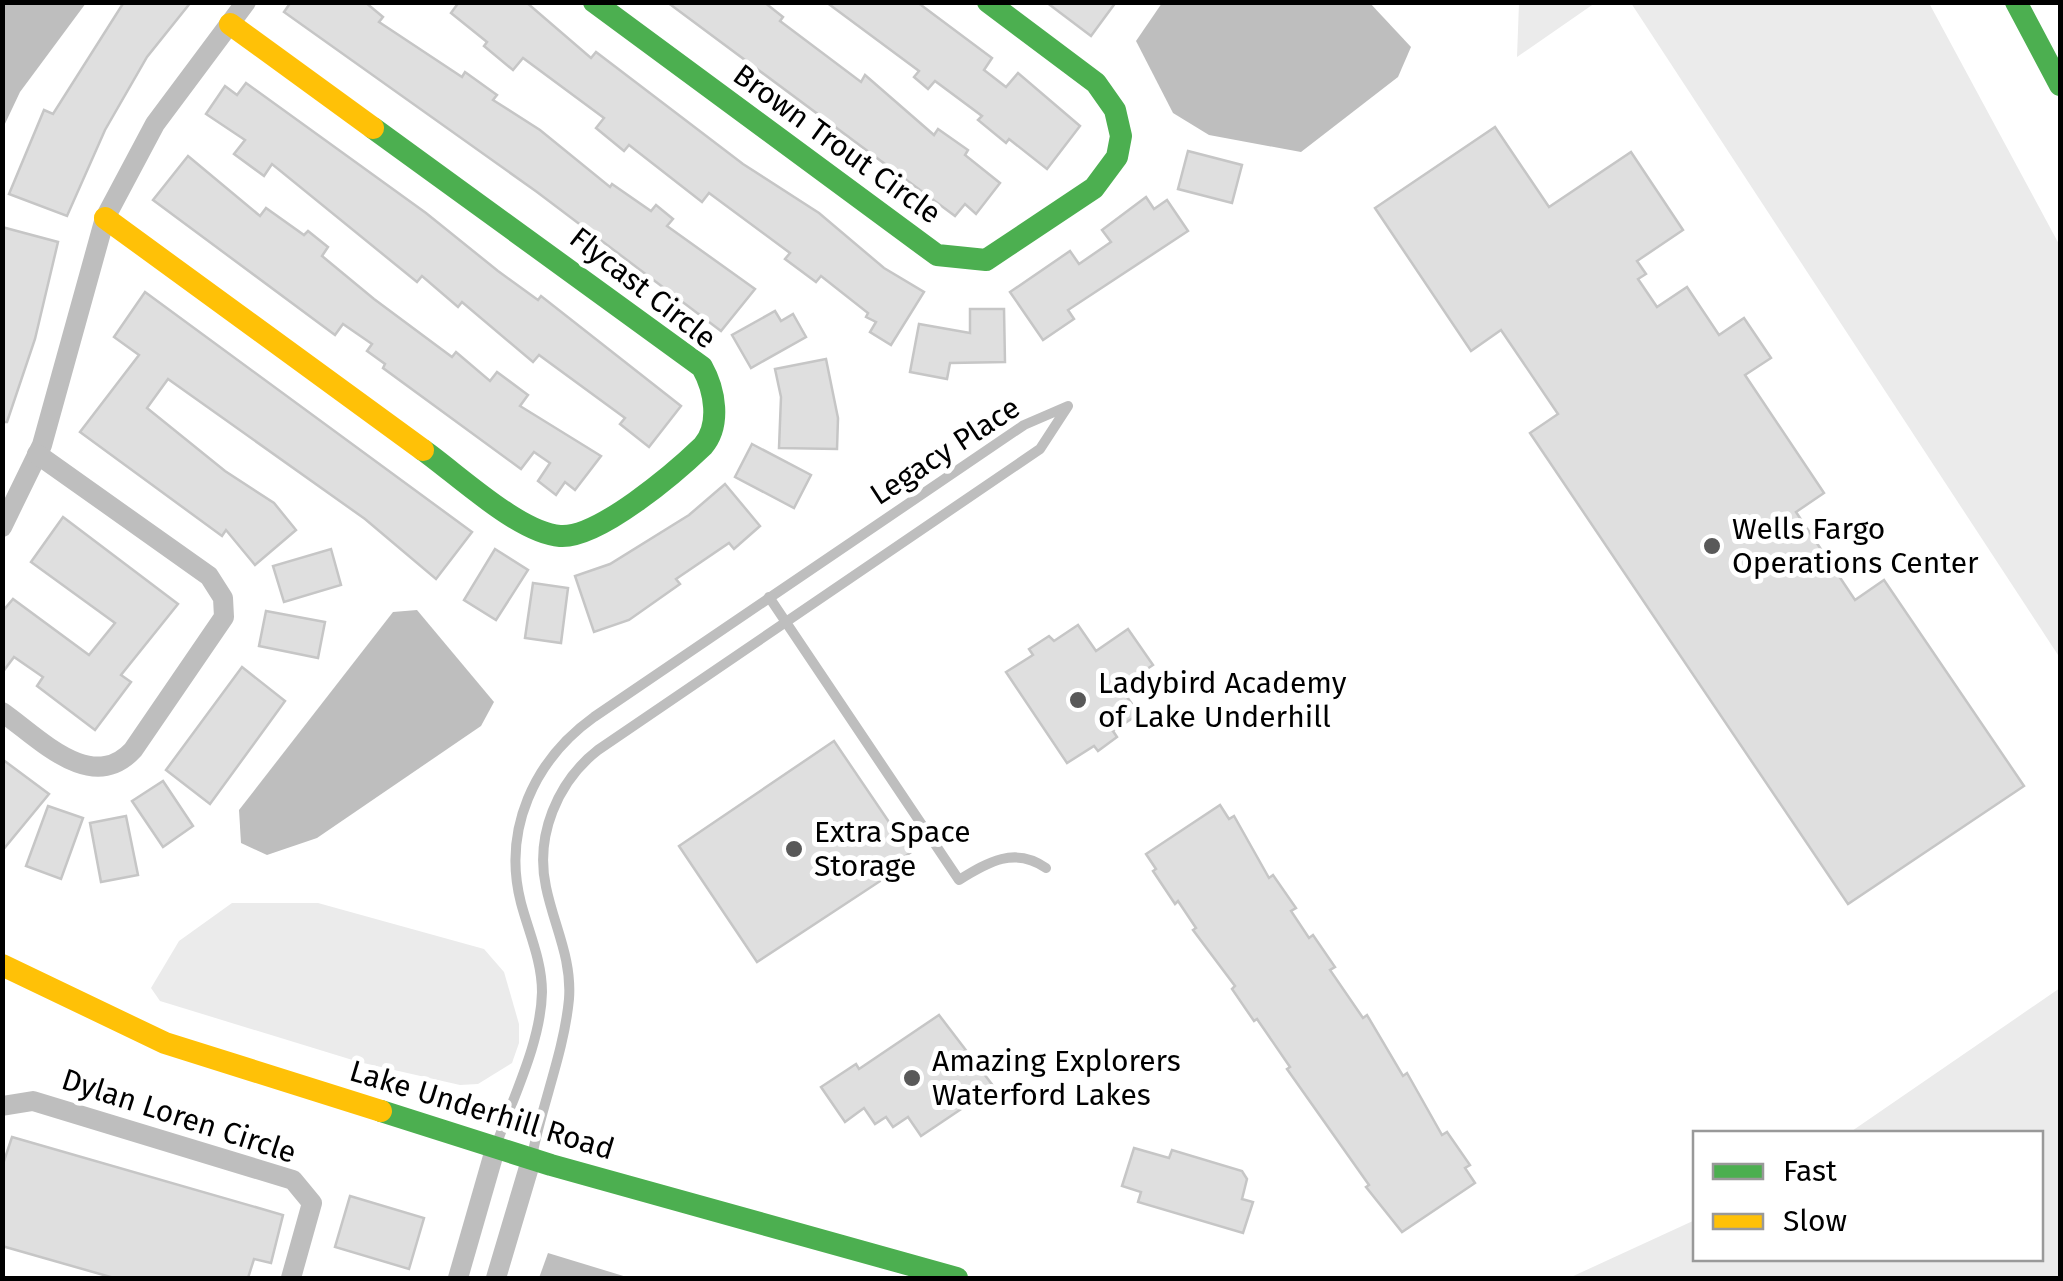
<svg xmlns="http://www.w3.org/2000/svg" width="2063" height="1281" viewBox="0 0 2063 1281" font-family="'Fira Sans',sans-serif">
<rect width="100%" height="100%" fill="#fff"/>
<g fill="#ebebeb">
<polygon points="1519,3 1519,2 1595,3 1517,57"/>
<polygon points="1631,3 1929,3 2060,246 2060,658"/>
<polygon points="232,903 318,903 484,949 504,972 519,1024 519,1043 512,1063 478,1084 460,1085 359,1062 160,1001 151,988 179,941"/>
<polygon points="2060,988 2060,1278 1569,1278 1695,1220 1696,1258 2040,1258 2040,1134 1849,1133"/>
</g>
<g fill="#bebebe">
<polygon points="3,2 86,3 20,92 3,128"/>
<polygon points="1369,2 1411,47 1398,77 1301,152 1209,135 1173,113 1136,41 1162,3"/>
<polygon points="417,610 494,702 481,726 317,838 267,855 241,843 239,810 393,612"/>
<polygon points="548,1253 630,1278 539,1278"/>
</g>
<g fill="#dfdfdf" stroke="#c6c6c6" stroke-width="2.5">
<polygon points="124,2 191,2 147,57 105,130 67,216 9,194 44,110 53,114"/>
<polygon points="291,2 365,2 383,17 379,22 462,77 465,72 497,95 493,100 540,130 610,187 612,184 651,211 656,205 673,219 667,226 755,289 721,331 537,192 284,12"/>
<polygon points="459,2 526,2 591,58 596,52 743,164 819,213 884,268 924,292 891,345 870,332 876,322 866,317 868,313 821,276 816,282 785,259 790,253 709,193 702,202 629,145 624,151 596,128 604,118 523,58 513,70 484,46 487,42 451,13"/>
<polygon points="667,2 764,2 783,17 780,21 861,82 865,75 934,135 938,129 968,150 965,155 1000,183 976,214 965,204 955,216"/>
<polygon points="826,2 917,2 992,58 984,70 1006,87 1018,73 1080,126 1047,169 1009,139 1006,143 978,120 982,116 935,81 928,89 914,77 919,71"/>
<polygon points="1046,2 1116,2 1091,36"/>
<polygon points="246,83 426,213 498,271 538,300 541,296 681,406 649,447 620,424 625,418 539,355 533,362 462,302 458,307 422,276 417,282 272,164 264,176 234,154 245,140 206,114 225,86 237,95"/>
<polygon points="1495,127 1549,207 1631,152 1683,230 1637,261 1646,274 1638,279 1657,307 1687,287 1719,335 1744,318 1771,358 1745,375 1824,493 1796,512 1855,600 1884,580 2024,786 1848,904 1530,433 1558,414 1501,330 1471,351 1375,208"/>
<polygon points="1188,151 1242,165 1232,203 1178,189"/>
<polygon points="188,156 260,216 266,208 304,235 308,231 328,247 322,256 374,299 452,357 456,352 490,381 497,372 528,395 520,406 601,456 575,490 565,482 556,495 538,481 550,463 534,452 521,469 383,368 385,364 367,351 372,344 343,324 335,335 153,200"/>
<polygon points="1146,197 1154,209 1167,200 1188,231 1068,310 1074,319 1043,340 1010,292 1070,251 1079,264 1111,242 1102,230"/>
<polygon points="2,227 58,242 35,339 7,422 2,422"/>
<polygon points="145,292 472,532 436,579 365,519 168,379 147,408 225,471 274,503 296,530 255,565 226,530 222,536 80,432 139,355 114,337"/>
<polygon points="970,309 1004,309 1005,362 950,363 947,379 910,372 919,324 970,333"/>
<polygon points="775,311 781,321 793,314 806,337 751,368 732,335"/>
<polygon points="826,359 838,418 837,449 779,448 781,397 775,369"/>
<polygon points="752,444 811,475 794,508 735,477"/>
<polygon points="725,484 760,526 734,549 729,543 676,579 680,584 629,620 594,632 575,576 610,564 689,515"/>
<polygon points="63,517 178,604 121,675 131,682 95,730 37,686 43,677 14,657 2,673 2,612 13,599 89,655 115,623 31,562"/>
<polygon points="331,549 341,585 284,602 273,566"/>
<polygon points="495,549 528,570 496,620 464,600"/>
<polygon points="533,583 568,588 561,643 525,638"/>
<polygon points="266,611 325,622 318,658 259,646"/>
<polygon points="1078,625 1096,651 1128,629 1153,665 1120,687 1139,714 1113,731 1117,737 1098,751 1094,746 1067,763 1006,672 1033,655 1029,649 1049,636 1054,641"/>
<polygon points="242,667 285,701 210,804 166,770"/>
<polygon points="834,741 910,853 896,862 900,868 757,962 679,846"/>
<polygon points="2,759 49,794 2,851"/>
<polygon points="163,781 193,826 163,847 132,801"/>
<polygon points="1220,805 1229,819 1234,816 1269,878 1273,875 1296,908 1291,911 1309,938 1313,935 1335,967 1330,970 1363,1018 1367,1015 1403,1076 1407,1073 1442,1135 1447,1132 1470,1165 1465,1168 1475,1183 1402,1232 1366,1187 1369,1185 1287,1069 1290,1067 1257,1019 1254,1021 1232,989 1235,986 1193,930 1196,928 1178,901 1175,904 1153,871 1156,869 1146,854"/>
<polygon points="48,806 83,818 61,879 26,866"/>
<polygon points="126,816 138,875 101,882 90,823"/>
<polygon points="939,1015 994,1087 921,1136 908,1117 893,1127 886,1117 875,1124 864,1108 845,1122 821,1087 856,1064 859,1069"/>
<polygon points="12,1137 283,1215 271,1263 254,1259 248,1278 114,1278 2,1246 2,1167"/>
<polygon points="1134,1148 1169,1158 1172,1150 1242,1171 1247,1179 1242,1199 1253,1202 1243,1233 1138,1202 1141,1192 1122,1186"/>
<polygon points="350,1196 424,1218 409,1269 335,1247"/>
</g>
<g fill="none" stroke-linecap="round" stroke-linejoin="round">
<g stroke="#bebebe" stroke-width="10">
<path d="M769 597 959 880C988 862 1015 846 1046 868"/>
<path d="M496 1146C512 1099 541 1043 542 992 542 961 529 933 521 903 502 830 534 760 594 717L1024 425 1068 406 1040 449 598 750C557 782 535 836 546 887 554 926 572 958 569 999 564 1052 542 1104 532 1156"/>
</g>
<g stroke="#bebebe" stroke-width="20">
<polyline points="2,527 42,445 105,218 155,124 246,2"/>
<path d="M2 712C38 737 91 795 133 750L224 617 223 598 209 576 37 454"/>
<polyline points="2,1106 33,1101 293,1180 312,1203 291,1278"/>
<polyline points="458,1278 496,1146"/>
<polyline points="496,1278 532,1157"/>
</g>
<g stroke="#4caf50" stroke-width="22">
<polyline points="594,2 937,255 986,260 1094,188 1117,157 1121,136 1115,110 1096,83 988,2"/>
<polyline points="2016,2 2060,85"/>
<path d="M373 128 702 367C715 390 721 425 703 446 676 472 598 539 560 536 519 533 457 474 423 450"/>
<polyline points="381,1111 551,1165 957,1278"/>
</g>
<g stroke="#ffc107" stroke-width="22">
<polyline points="230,24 373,128"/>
<polyline points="105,218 423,450"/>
<polyline points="2,965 165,1043 381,1111"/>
</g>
</g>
<g fill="#595959" stroke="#fff" stroke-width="4">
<circle cx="1712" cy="546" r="10"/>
<circle cx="1078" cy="700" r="10"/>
<circle cx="794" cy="849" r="10"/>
<circle cx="912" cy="1078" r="10"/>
</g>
<g text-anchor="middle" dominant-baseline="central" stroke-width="10" stroke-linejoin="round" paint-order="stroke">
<g font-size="30" fill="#000" stroke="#fff">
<text transform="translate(837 144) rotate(36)">Brown Trout Circle</text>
<text transform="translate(643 288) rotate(38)">Flycast Circle</text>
<text transform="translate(945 451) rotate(-33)">Legacy Place</text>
<text transform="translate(482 1110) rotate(17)">Lake Underhill Road</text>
<text transform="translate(179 1116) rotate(18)">Dylan Loren Circle</text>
</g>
<g font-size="30" fill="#000" stroke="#fff" text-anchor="start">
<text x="1732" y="529">Wells Fargo<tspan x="1732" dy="34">Operations Center</tspan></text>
<text x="1098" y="683">Ladybird Academy<tspan x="1098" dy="34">of Lake Underhill</tspan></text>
<text x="814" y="832">Extra Space<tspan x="814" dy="34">Storage</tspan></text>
<text x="932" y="1061">Amazing Explorers<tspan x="932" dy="34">Waterford Lakes</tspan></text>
</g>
</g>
<rect width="2063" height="1281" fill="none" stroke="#000000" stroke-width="10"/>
<rect x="1693" y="1131" width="350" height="130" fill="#ffffff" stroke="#999999" stroke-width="2.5"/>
<rect x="1713" y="1164" width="50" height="15" fill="#4caf50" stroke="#999999" stroke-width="2.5"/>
<text x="1783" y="1181" font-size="30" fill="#000000">Fast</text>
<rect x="1713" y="1214" width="50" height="15" fill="#ffc107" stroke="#999999" stroke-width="2.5"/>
<text x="1783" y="1231" font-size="30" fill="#000000">Slow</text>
</svg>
